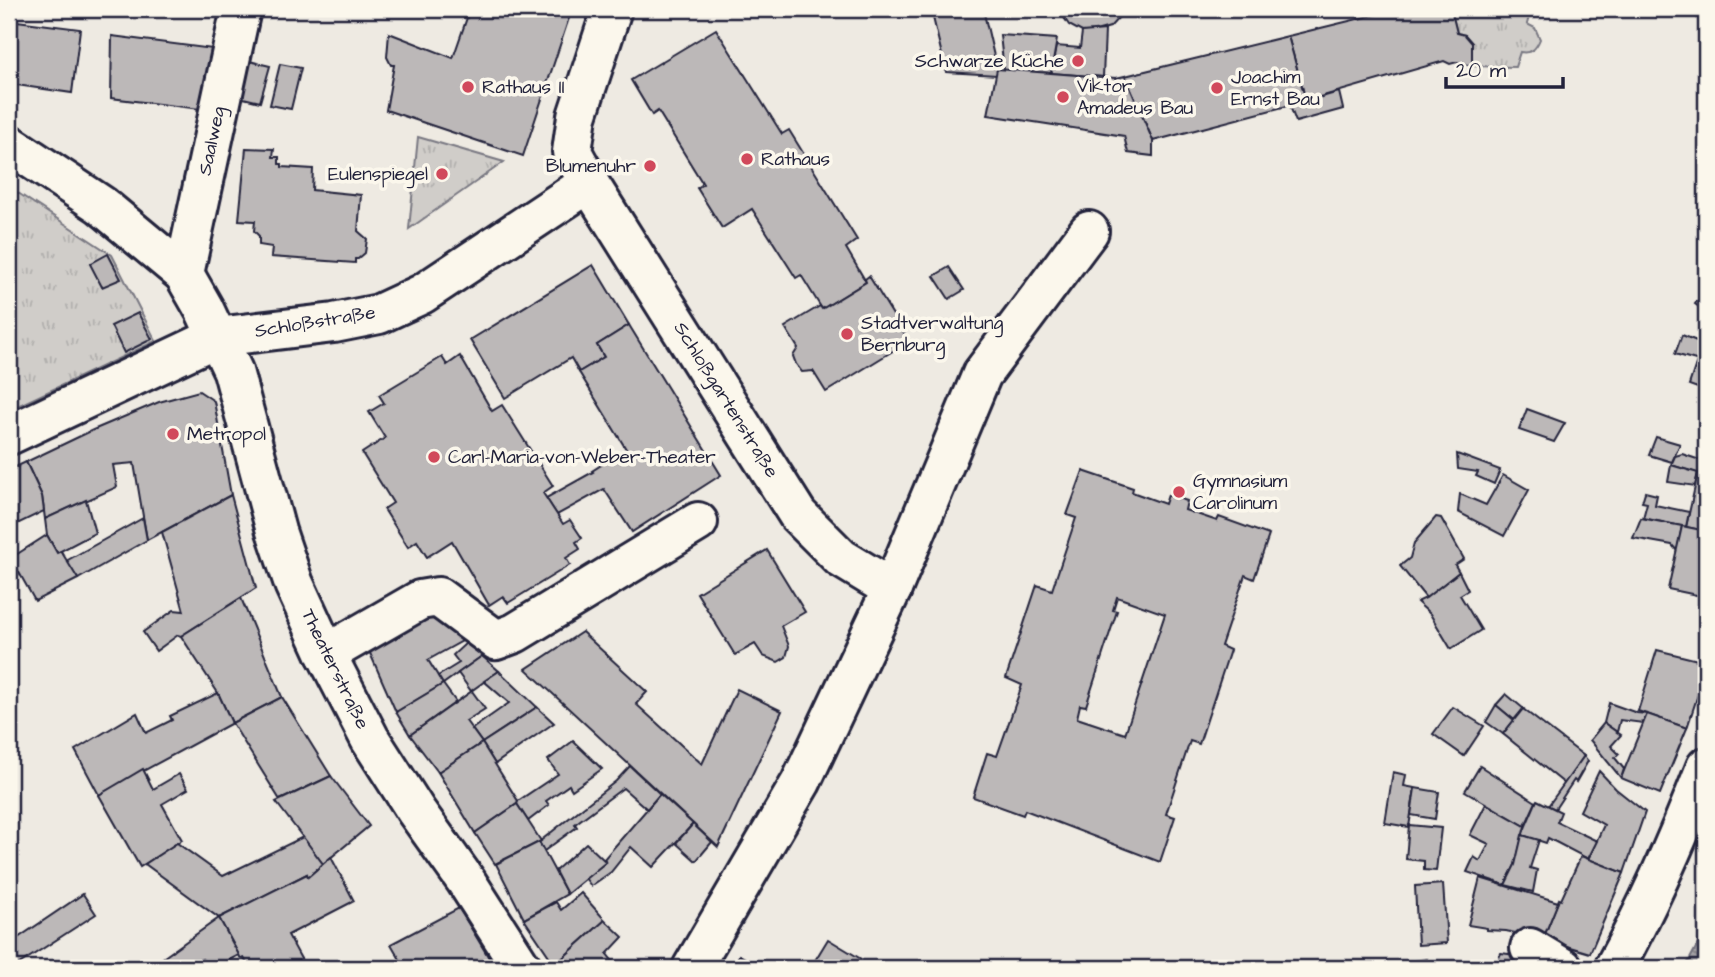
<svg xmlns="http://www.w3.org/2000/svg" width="1715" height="977" viewBox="0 0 1715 977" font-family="'Architects Daughter',sans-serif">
<defs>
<pattern id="park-tufts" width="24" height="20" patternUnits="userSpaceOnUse" patternTransform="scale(1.75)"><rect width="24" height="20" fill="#d0cdc9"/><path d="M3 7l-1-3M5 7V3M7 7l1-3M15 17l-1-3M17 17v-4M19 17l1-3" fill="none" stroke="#b2b0ae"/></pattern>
<pattern id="water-waves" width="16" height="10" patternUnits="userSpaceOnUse" patternTransform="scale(1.75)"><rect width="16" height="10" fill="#a6a3a7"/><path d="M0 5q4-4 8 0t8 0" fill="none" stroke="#878489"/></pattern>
</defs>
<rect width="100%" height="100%" fill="#eeeae2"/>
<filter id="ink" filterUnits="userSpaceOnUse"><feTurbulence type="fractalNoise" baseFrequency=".0143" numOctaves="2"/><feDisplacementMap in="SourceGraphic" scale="14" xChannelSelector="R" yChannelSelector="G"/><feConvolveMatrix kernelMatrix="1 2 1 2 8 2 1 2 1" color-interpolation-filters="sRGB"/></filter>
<g filter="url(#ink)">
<g fill="url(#park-tufts)" stroke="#797882" stroke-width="2">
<path d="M1451 9H1531L1527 24 1535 28 1540 39C1536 49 1531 54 1520 52L1515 67 1472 66V43L1465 35 1457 33Z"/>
<polygon points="418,137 504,162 409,229"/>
<polygon points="9,187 112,255 156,341 9,410"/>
</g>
<polygon fill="url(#water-waves)" stroke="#716f7c" stroke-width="2" points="1706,929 1706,968 1685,968"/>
<g fill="#bcb8b8" stroke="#22223b" stroke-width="2" fill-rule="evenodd">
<polygon points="470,9 572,9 523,156 386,110 394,65 391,65 387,57 389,33 453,58"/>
<polygon points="931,9 983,9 997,69 997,75 946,72"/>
<polygon points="1058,9 1123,9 1120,16 1110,27 1092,32 1082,32 1069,25"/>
<polygon points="1377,9 1451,9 1457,33 1465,35 1472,43 1472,66 1457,62 1450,64 1444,61 1306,101 1288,36 1378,14"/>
<polygon points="9,20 80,29 72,93 9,84"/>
<polygon points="716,29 782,134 789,130 857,240 846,248 866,282 822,309 801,275 796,278 752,209 722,228 697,188 703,184 658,111 652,115 631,80"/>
<polygon points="1105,30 1103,77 1051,73 1056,46 1080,48 1082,32"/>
<polygon points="1000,35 1057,39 1051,73 1004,70"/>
<polygon points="112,36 221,50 208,110 111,98"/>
<polygon points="1288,36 1306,101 1153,141 1125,76"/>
<polygon points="245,60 270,66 260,102 235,96"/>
<polygon points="280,64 301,68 291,109 270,105"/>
<polygon points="997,69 1116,78 1125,76 1153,141 1153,156 1128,153 1124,136 988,115"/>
<polygon points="1339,92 1343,109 1296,122 1290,106"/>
<polygon points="246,148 274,149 273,157 279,157 279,164 282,164 282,167 313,169 312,190 361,195 358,231 367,239 365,253 358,259 355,259 355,263 271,257 272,247 259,245 259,236 254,231 255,221 239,220"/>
<polygon points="108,254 121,279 102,287 90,264"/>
<polygon points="593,265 629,325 597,345 604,357 579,372 571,358 505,398 470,340"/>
<polygon points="949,267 964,290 949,299 934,276"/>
<polygon points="869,276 909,341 826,392 813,371 802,372 796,364 793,356 798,348 785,327 820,306 822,309 866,282 865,279"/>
<polygon points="1706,289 1706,312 1695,304"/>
<polygon points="138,313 152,339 124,353 111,326"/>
<polygon points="629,325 721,475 632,532 604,489 557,515 546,498 593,472 592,471 626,449 579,372 604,357 597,345"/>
<polygon points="1682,335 1704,344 1706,341 1706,363 1675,354"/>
<polygon points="460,356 492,411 502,405 553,486 543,493 563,524 570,520 582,538 576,542 580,549 566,558 570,565 508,603 503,596 489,605 452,541 427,557 417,541 408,547 384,509 393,503 362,453 385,438 369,412 384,403 379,395 442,357 447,365"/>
<polygon points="1697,361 1706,363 1706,391 1689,385"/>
<polygon points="199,391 214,401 231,495 147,540 134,463 113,465 117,487 45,519 42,496 26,462 93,430 159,402"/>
<polygon points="1527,409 1565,423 1554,442 1519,430"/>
<polygon points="1656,437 1680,444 1672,462 1649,455"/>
<polygon points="1457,454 1500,470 1494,484 1476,476 1478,472 1458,469"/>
<polygon points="1682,454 1706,462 1706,476 1671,465 1675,456"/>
<polygon points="26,462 42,496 44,511 9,528 9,470"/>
<polygon points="1671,465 1698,473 1695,486 1668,482"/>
<path d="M1083 471 1133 488 1132 492 1165 504 1168 495 1187 501 1185 510 1217 521 1219 517 1269 535 1254 579 1245 575 1221 646 1230 650 1199 744 1190 741 1166 814 1175 817 1160 862 1025 810 1023 815 973 797 987 753 997 756 1022 685 1006 678 1037 585 1052 590 1076 518 1067 515ZM1117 597 1165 614 1125 734 1077 718 1080 705 1086 706 1117 611 1113 610Z"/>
<polygon points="1698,473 1706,476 1706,531 1686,527"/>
<polygon points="1503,475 1529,490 1504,536 1458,512 1460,494 1486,505"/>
<polygon points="1645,492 1657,495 1655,505 1689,512 1686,527 1643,518 1647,503 1642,502"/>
<polygon points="231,495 256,588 181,636 178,635 156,651 143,632 174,610 184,611 162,532"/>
<polygon points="86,500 95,533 57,553 47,535 45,519"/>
<polygon points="1436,517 1441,518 1464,559 1455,565 1459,572 1426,598 1400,566 1410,558 1414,543"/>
<polygon points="143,518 147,540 78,579 66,561"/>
<polygon points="1641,518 1682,526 1677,551 1672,545 1633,538"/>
<polygon points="1682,526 1706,531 1706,597 1668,589"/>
<polygon points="47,535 57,553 61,551 78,579 35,601 11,558"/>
<polygon points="767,550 805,612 781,626 789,646 786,657 778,662 763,656 755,644 735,655 697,593"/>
<polygon points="1459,572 1468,590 1460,595 1481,630 1451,649 1430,614 1417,602 1426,598"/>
<polygon points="241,598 282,697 232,723 218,693 181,636"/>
<polygon points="437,614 464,640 428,660 443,684 396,712 369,651"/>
<polygon points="582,632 647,692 636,704 702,764 737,689 782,711 718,847 526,669"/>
<polygon points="467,642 482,656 443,684 438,676 459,663 453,655"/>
<polygon points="1657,650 1706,662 1706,670 1687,728 1638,711"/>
<polygon points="482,656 499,671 471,691 458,673"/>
<polygon points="499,671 537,707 482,743 472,729 509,703 484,681"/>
<polygon points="443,684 456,702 410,735 396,712"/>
<polygon points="472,691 485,709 466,721 482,743 438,772 410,735"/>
<polygon points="218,693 232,723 99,795 75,750 137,713 146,733 172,720 170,716"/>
<polygon points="1506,694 1524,709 1514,720 1496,705"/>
<polygon points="282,697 331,776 280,800 232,723"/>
<polygon points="1609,703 1637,713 1647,714 1643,723 1620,720 1617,732 1604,723"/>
<polygon points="1496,705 1514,720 1503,734 1486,722"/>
<polygon points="537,707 554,723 495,764 482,743"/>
<polygon points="1453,707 1484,726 1464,756 1433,734"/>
<polygon points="1523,709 1584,756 1565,784 1503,734"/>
<polygon points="1647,714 1687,728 1660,794 1621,778"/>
<polygon points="1604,723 1621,735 1611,746 1619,754 1615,758 1624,769 1621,778 1590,740"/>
<polygon points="573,741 602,769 572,790 569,785 546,801 549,805 528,821 517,804 518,801 558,774 548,760"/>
<polygon points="482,743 518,801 517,804 475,833 438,772"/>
<polygon points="1584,756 1588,761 1576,782 1574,780 1555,809 1548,806"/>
<polygon points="630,766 660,794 647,809 623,788 575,824 577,827 544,851 539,842 616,781"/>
<polygon points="1480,766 1536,802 1525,826 1465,791"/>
<polygon points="143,769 153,789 179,774 188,789 162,804 182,840 140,867 99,795"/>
<polygon points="1599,771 1616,789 1645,812 1624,873 1588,859 1604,825 1580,811"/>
<polygon points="1393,772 1406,775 1404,786 1415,788 1409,827 1385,823"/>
<polygon points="331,776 369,826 323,864 276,802"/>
<polygon points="1415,788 1439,792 1435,819 1411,815"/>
<polygon points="660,794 693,824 653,867 631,847 611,872 591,886 585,878 606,862 603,860"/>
<polygon points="1537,800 1561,812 1557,822 1597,841 1588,859 1548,838 1546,843 1522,835"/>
<polygon points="517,804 541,841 495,864 475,833"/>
<polygon points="1486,804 1525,826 1515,865 1505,885 1467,872 1474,857 1480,861 1489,844 1470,835"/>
<polygon points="693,824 712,842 696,861 676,843"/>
<polygon points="1409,825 1441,828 1436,871 1424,870 1424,861 1406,859"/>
<polygon points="1522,835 1539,840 1530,868 1537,870 1533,892 1505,885 1515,865"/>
<polygon points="303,837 323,864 308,877 307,874 219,918 145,864 177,843 223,876"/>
<polygon points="539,842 567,894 524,919 496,864"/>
<polygon points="586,843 606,862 567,894 555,871"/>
<polygon points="1581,856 1624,873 1590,953 1543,939 1559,899 1561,900"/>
<polygon points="331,857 354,901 288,935 306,968 249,968 244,958 241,959 219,918 307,874 308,877"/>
<polygon points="1480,878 1558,902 1543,939 1506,931 1487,930 1487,928 1468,925"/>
<polygon points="1443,884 1447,943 1418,945 1415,886"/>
<polygon points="581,893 605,920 555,965 524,919 556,902 561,910"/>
<polygon points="83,894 96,914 13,968 9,968 9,944"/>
<polygon points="459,908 495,968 405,968 391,944"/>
<polygon points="219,918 239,955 214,968 202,959 188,968 155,968 153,965"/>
<polygon points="605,920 623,937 607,954 618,968 557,968 555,965"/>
<polygon points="828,939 861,959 855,968 811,967"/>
<polygon points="1501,953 1531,957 1522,968 1495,968"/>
<polygon points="739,955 764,968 732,968"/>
<polygon points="1427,959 1426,968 1407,968 1407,962"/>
</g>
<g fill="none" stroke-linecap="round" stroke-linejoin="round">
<g stroke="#22223b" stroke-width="44">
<g id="minor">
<polyline points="9,144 101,205 184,274 204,309 233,371 276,531 294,584 326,654 370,739 416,811 466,881 522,968"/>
<polyline points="589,183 798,515 841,558 892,589"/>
<polyline points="184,274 241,9"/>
<polyline points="9,435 217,337 334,323 379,314 422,294 589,183 572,152 577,116 612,9"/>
<polyline points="326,654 420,600 438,597 496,640 515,633 698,522"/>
<polyline points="1530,948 1563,968"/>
<polyline points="692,968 801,782 892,589 982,374 1089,231"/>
<path d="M1614 968C1650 903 1679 836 1706 767"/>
</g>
</g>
<use href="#minor" stroke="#fbf7ec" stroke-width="38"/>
</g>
</g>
<g fill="#d1495b" stroke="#fbf7ec" stroke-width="2.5">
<circle cx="1078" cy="61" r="7"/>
<circle cx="468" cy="87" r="7"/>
<circle cx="1217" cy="88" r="7"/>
<circle cx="1063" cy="97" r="7"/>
<circle cx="747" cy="159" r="7"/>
<circle cx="650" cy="166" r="7"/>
<circle cx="442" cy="174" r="7"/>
<circle cx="847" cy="334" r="7"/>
<circle cx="173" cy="434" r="7"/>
<circle cx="434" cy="457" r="7"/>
<circle cx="1179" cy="492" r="7"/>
</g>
<g text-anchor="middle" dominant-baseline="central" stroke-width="7" stroke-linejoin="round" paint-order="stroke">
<g font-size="19" fill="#22223b" stroke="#fbf7ec" text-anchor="start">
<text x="1064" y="61" text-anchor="end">Schwarze Küche</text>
<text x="1231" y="77">Joachim<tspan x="1231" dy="22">Ernst Bau</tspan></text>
<text x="1077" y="86">Viktor<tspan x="1077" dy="22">Amadeus Bau</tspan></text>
<text x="482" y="87">Rathaus II</text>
<text x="761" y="159">Rathaus</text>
<text x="636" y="166" text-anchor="end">Blumenuhr</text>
<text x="428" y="174" text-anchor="end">Eulenspiegel</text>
<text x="861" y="323">Stadtverwaltung<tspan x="861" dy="22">Bernburg</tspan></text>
<text x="187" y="434">Metropol</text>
<text x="448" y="457">Carl-Maria-von-Weber-Theater</text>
<text x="1193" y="481">Gymnasium<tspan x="1193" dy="22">Carolinum</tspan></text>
</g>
<g font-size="19" fill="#22223b" stroke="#fbf7ec">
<text transform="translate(212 141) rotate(-78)">Saalweg</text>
<text transform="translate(315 322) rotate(-9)">Schloßstraße</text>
<text transform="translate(726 400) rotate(58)">Schloßgartenstraße</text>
<text transform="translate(335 669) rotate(64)">Theaterstraße</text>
</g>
</g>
<rect width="1715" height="977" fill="none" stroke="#fbf7ec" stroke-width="35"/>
<rect x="18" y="18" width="1680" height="942" fill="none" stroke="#22223b" stroke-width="2.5" filter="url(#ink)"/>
<path d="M1446 77v10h117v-10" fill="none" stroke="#22223b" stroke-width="3.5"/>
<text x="1456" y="77" font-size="21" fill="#22223b" stroke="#fbf7ec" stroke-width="5" paint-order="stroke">20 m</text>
</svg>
